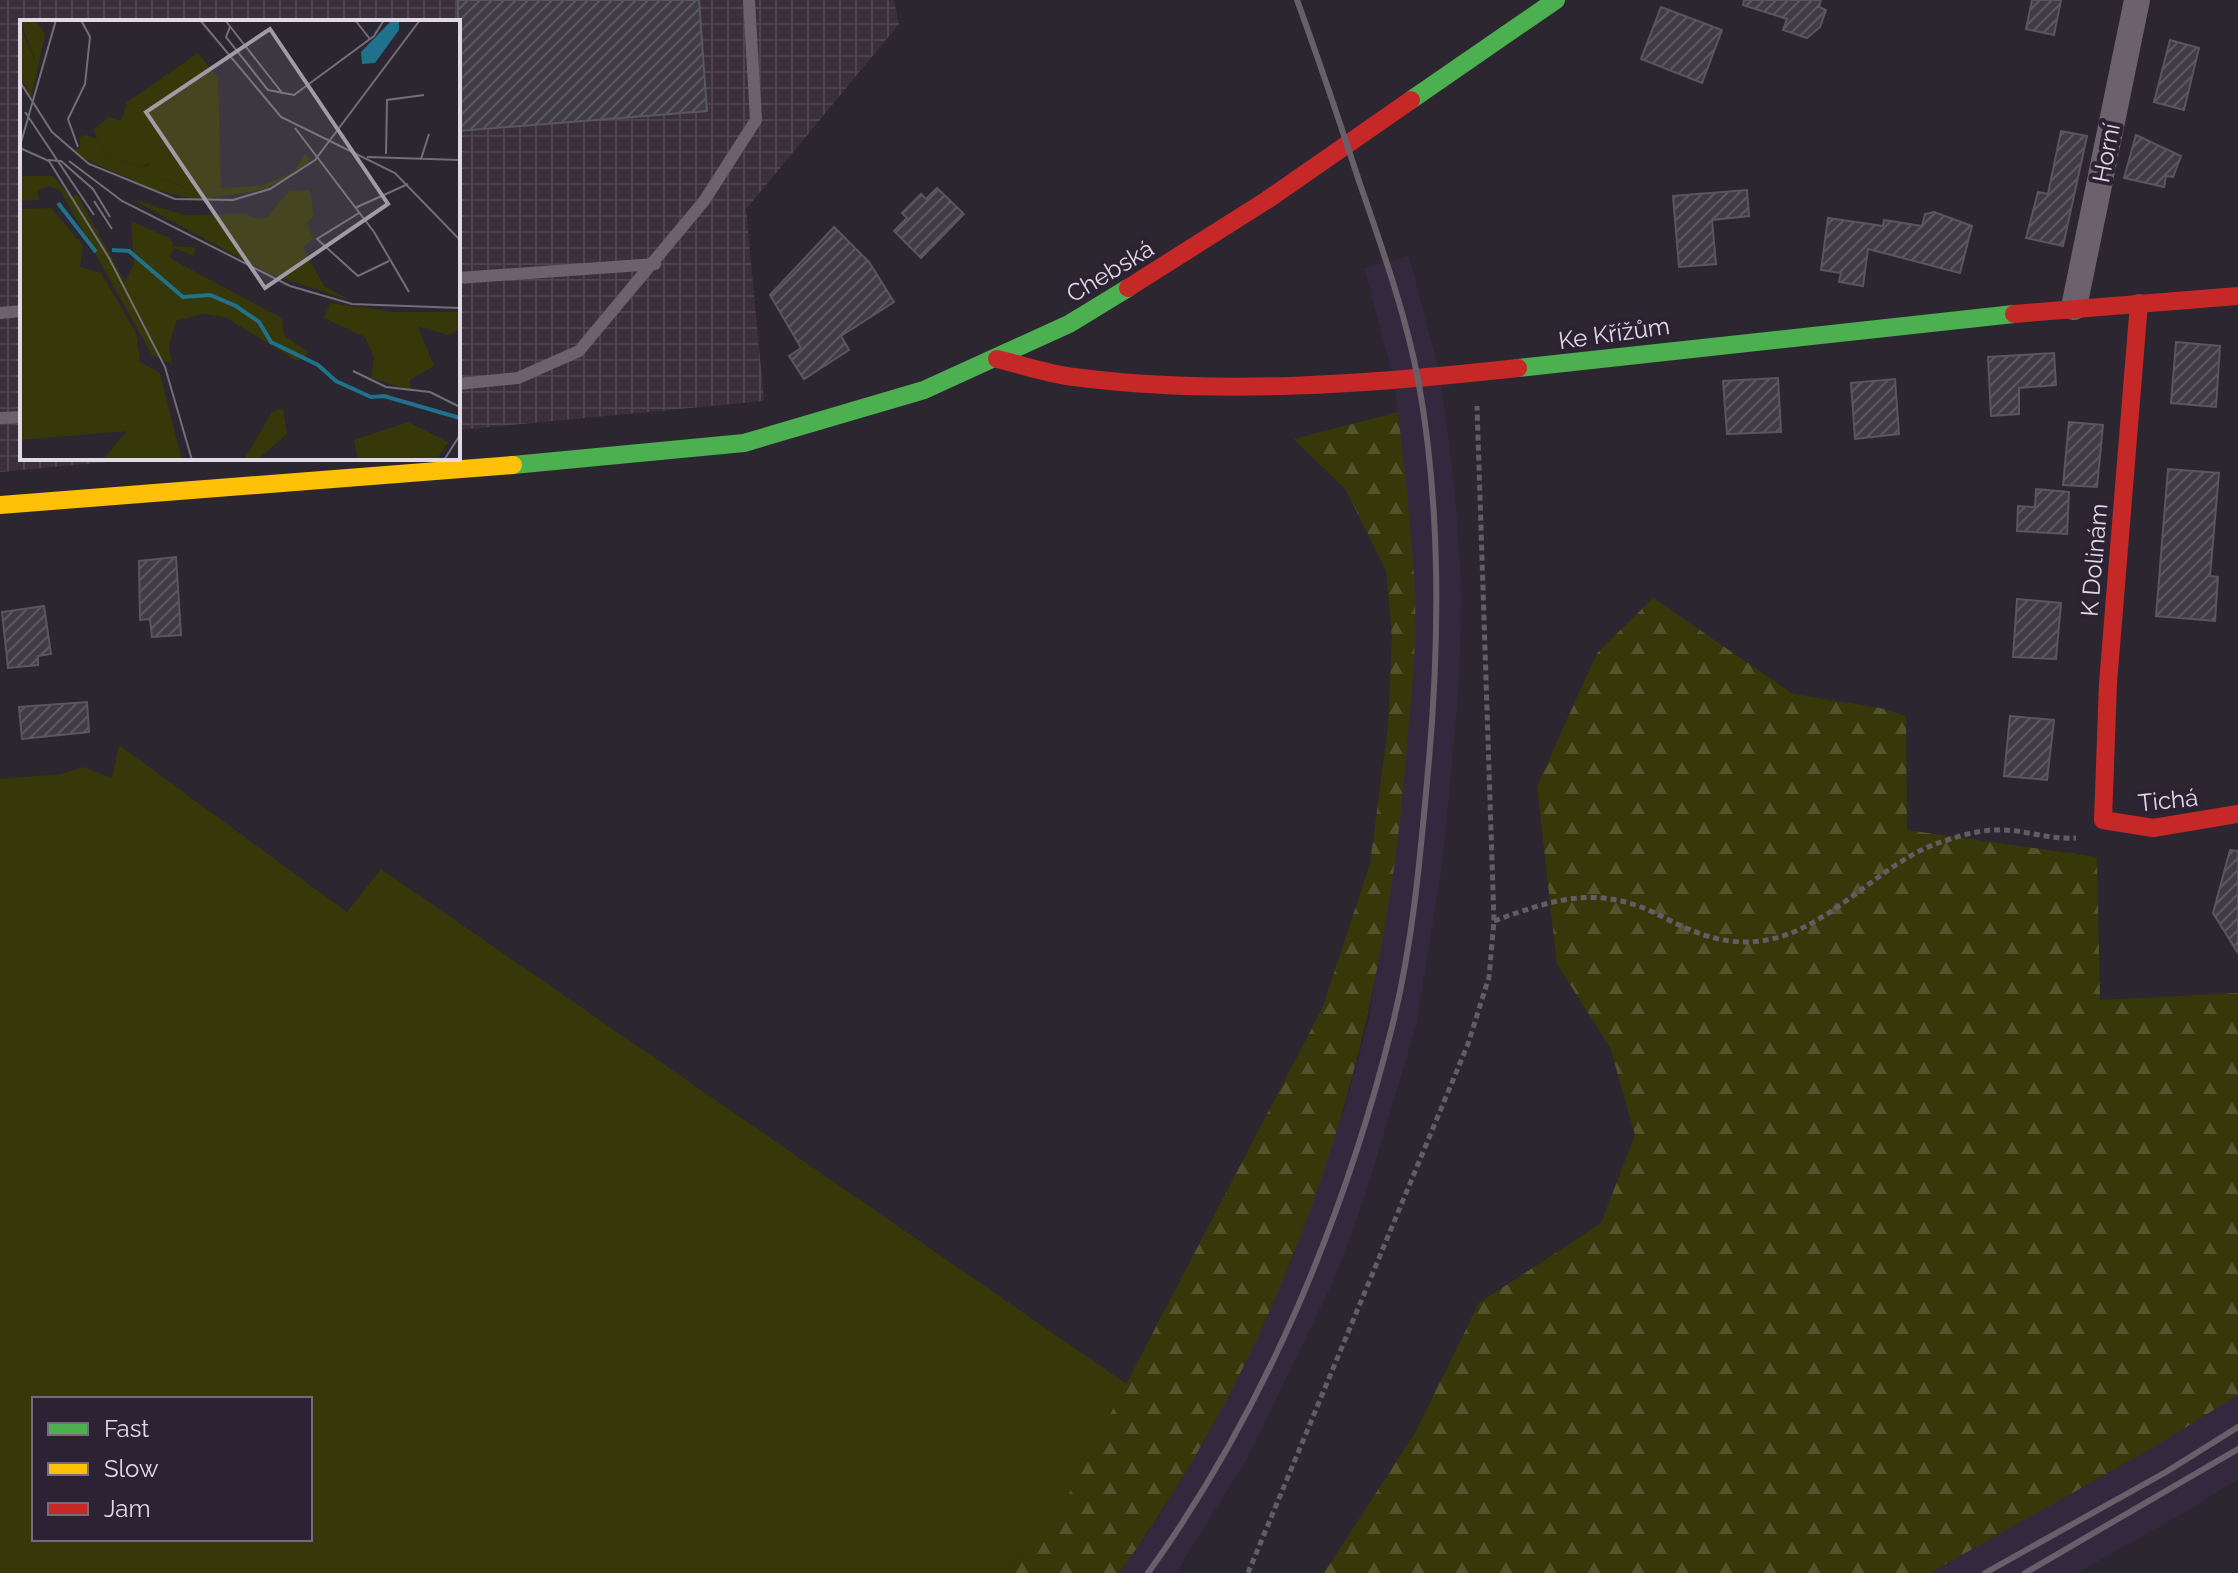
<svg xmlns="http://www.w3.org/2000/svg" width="2238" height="1573" viewBox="0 0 2238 1573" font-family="Raleway,sans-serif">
<defs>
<pattern id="industrial-grid" width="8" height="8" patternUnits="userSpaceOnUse" patternTransform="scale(2)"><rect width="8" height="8" fill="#3c303b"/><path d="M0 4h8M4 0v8" fill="none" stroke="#4f444e"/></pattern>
<pattern id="forest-firs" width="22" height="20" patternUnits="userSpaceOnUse" patternTransform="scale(2)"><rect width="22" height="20" fill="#363809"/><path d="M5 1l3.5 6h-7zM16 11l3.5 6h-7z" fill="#53542d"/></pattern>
<pattern id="building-hatch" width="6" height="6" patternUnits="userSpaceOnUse" patternTransform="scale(2)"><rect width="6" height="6" fill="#403c44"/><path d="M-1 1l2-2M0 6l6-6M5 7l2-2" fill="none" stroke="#5b585f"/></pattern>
</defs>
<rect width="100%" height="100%" fill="#2b2630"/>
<g fill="#34283e">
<polygon points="1409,256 1440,375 1455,492 1462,597 1458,699 1442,867 1416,1026 1365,1196 1335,1278 1248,1457 1176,1573 1119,1573 1153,1526 1208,1435 1292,1260 1347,1100 1370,1015 1411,696 1415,598 1395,384 1364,268"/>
<polygon points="2238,1395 2238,1479 2191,1509 2077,1573 1930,1573 2154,1447"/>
</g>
<polygon fill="url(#industrial-grid)" points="0,0 894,0 899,24 746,209 764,401 458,430 458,22 22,22 22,458 151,458 0,472"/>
<path fill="#363809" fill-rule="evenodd" d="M119 745 347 912 381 869 1128 1385 1066 1499 1005 1573H0V779L61 774 83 767 112 778ZM34 1399H310V1539H34Z"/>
<g fill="url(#forest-firs)">
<path d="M1398 412C1405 473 1412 534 1415 595 1417 652 1410 711 1405 767 1381 1058 1291 1335 1119 1573H1005L1066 1499 1322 1009 1370 864 1388 726 1392 637 1386 570 1346 490 1294 439Z"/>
<polygon points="1653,598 1793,694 1880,708 1906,716 1907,830 2097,857 2100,1000 2238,993 2238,1395 2154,1447 1930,1573 1324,1573 1415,1433 1479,1303 1601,1223 1635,1135 1610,1047 1557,964 1537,786 1597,653"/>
</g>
<g fill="url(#building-hatch)" stroke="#5a565e" stroke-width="2">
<polygon points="458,0 699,0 707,111 458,131"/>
<polygon points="1744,0 1821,0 1819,7 1826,10 1820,27 1807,38 1783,30 1787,19 1743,5"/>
<polygon points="2032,0 2061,0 2054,35 2026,29"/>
<polygon points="1661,7 1722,30 1702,83 1641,59"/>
<polygon points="2170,40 2199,48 2184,110 2154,102"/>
<polygon points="2061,131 2087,136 2063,246 2026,238 2038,192 2048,194"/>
<polygon points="2136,135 2181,156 2173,177 2166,176 2164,187 2124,178"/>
<polygon points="937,188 964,214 921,258 894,231 907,218 902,213 921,194 926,199"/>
<polygon points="1747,190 1749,216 1712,220 1716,264 1679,267 1673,196"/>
<polygon points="1934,212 1972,226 1960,273 1868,249 1863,286 1839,282 1841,273 1821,270 1828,218 1883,226 1884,220 1922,226 1925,214"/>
<polygon points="834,227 869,262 894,302 841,336 849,350 804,379 789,356 801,348 770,295"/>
<polygon points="2176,342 2220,346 2216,407 2171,403"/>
<polygon points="2054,353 2056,385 2019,388 2019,414 1991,416 1988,357"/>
<polygon points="1778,378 1781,432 1727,434 1723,381"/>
<polygon points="1895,379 1899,434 1855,439 1851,383"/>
<polygon points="2069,422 2103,425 2097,487 2063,485"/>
<polygon points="2168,469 2219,473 2210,576 2218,577 2215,621 2156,616"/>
<polygon points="2036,489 2069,492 2067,534 2017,531 2018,506 2035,507"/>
<polygon points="176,557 181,635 152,637 150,619 140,620 139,561"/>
<polygon points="2017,599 2061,603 2056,659 2013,657"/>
<polygon points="44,606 51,654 38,656 38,665 8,668 2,612"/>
<polygon points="87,702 89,732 22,739 19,707"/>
<polygon points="2010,716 2054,720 2047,780 2004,776"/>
<polygon points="2230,850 2238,851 2238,953 2213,913"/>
</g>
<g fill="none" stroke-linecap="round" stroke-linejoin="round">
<g stroke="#635c66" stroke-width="5" stroke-dasharray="6 4" stroke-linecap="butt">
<path d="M1494 921C1557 898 1600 884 1663 917 1688 930 1716 942 1744 942 1821 943 1871 867 1938 843 1956 837 1977 830 1997 830 2023 829 2049 840 2076 838"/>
<polyline points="1248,1573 1468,1044 1489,977 1494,921 1477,406"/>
</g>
<g stroke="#6c616c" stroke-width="12">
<polyline points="458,278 655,264"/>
<polyline points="0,313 22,311"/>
<polyline points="458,384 518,378 579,351 704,201 756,120 749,0"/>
<polyline points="0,418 22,417"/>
</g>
<polyline stroke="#6c616c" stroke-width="26" points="2074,307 2137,0"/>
<g stroke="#4caf50" stroke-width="18">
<polyline points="1411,100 1556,0"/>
<polyline points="1518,368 2014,314"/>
<polyline points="513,465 744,443 924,390 1069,324 1128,288"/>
</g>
<polyline stroke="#ffc107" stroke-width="18" points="0,505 513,465"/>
<g stroke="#c62828" stroke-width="18">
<polyline points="1128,288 1267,200 1411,100"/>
<polyline points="2139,303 2108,683 2103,820 2153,828 2238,814"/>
<polyline points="2014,314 2238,296"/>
<path d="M997 359C1022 365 1048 374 1074 377 1220 396 1372 384 1518 368"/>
</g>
<g stroke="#67606a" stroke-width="6">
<path d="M1148 1573C1265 1410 1345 1217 1393 1023 1414 937 1421 848 1429 760 1440 634 1441 505 1418 379 1405 312 1381 245 1359 181 1339 120 1319 60 1297 0"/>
<polyline points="1985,1573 2166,1472 2238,1427"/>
<polyline points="2025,1573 2238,1449"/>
</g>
</g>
<g text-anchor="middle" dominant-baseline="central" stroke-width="8" stroke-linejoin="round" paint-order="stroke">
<g font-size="24" fill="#e0dae6" stroke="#2c2234">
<text transform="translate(2106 153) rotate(-79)">Horní</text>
<text transform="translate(1110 271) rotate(-31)">Chebská</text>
<text transform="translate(1614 333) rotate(-8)">Ke Křížům</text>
<text transform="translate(2094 560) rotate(-85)">K Dolinám</text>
<text transform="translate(2168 800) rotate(-6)">Tichá</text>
</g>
</g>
<g transform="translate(20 20)">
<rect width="440" height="440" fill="#2b2630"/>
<path d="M0 0H16L25 14 18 48ZM178 33 198 58 201 171 170 170 137 156 129 143 122 147 86 137 73 110 89 97 101 101 107 82ZM31 188 63 225 60 247 81 253 116 313 120 342 140 353 162 440H82L107 411 0 420V189ZM388 402 428 422 416 440H338L334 420Z" fill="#363809"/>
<path d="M0 6 18 48 11 77 0 56ZM66 115 77 119 86 137 122 147 135 143 137 156 169 170 241 166 274 152 284 134 291 140 270 156 243 170 177 180 132 169 61 137 52 130 60 129V117ZM6 156H33L51 177 57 174 105 262 114 244 111 201 150 218 154 228 149 238 262 298 264 315 289 333 277 341 205 297 183 294 156 301 149 326 152 344 132 335 40 170 28 166 17 171 19 180 0 181V157ZM290 170 294 196 286 203 294 219 283 227 304 266 332 281 250 254 111 179 165 195 226 194 239 199 247 197 269 171ZM310 283 374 292H440V309L428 315 398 306 414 346 390 360 391 370 351 358 354 337 345 317 304 298ZM263 388 267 414 237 440H224L252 392Z" fill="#363809"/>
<path d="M145 226 175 227 174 236 154 228 149 237 172 251 150 252 135 240 133 231Z" fill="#363809"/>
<path d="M370 2H379V10L355 43 342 44 341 32Z" fill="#1f718c"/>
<path fill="none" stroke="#1f718c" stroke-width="4" d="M38 183 76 232M92 230 109 231 163 277 190 275 216 286 239 302 251 322 298 345 316 361 351 377 364 376 440 398"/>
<path fill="none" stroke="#736e79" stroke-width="2" d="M180 0 261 97 375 153 440 220M205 0 263 74M335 0 350 19M210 7 206 17 248 70 274 75 354 16 364 0M0 62 32 112 69 144 155 179 213 180 250 169 295 140 400 0M5 92 74 195M275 108 354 212 389 272M0 126 36 0M58 127 48 99 65 64 70 17 61 0M0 128 29 141 89 238 145 347 172 440M366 134 367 80 404 75M347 137 440 140M401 139 409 114M28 140 41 141 73 169 90 197M49 141 102 181 270 266 332 284 440 288M74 181 92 209M335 188 388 164M339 193 297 219 338 256 369 241M333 351 366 367 410 372 440 387M424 440 440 415"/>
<path fill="#a19ba6" fill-opacity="0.15" stroke="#a19ba6" stroke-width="4" d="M250 9 368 184 245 268 126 92Z"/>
<rect width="440" height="440" fill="none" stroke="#e0dae6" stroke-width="4"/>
</g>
<rect x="32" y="1397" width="280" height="144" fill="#2c2234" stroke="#746c7b" stroke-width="2"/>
<rect x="48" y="1423" width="40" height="12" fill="#4caf50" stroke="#746c7b" stroke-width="2"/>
<text x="104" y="1437" font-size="24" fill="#e0dae6">Fast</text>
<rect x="48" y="1463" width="40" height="12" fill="#ffc107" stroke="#746c7b" stroke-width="2"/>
<text x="104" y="1477" font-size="24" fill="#e0dae6">Slow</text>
<rect x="48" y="1503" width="40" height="12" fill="#c62828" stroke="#746c7b" stroke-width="2"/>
<text x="104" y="1517" font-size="24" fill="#e0dae6">Jam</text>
</svg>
